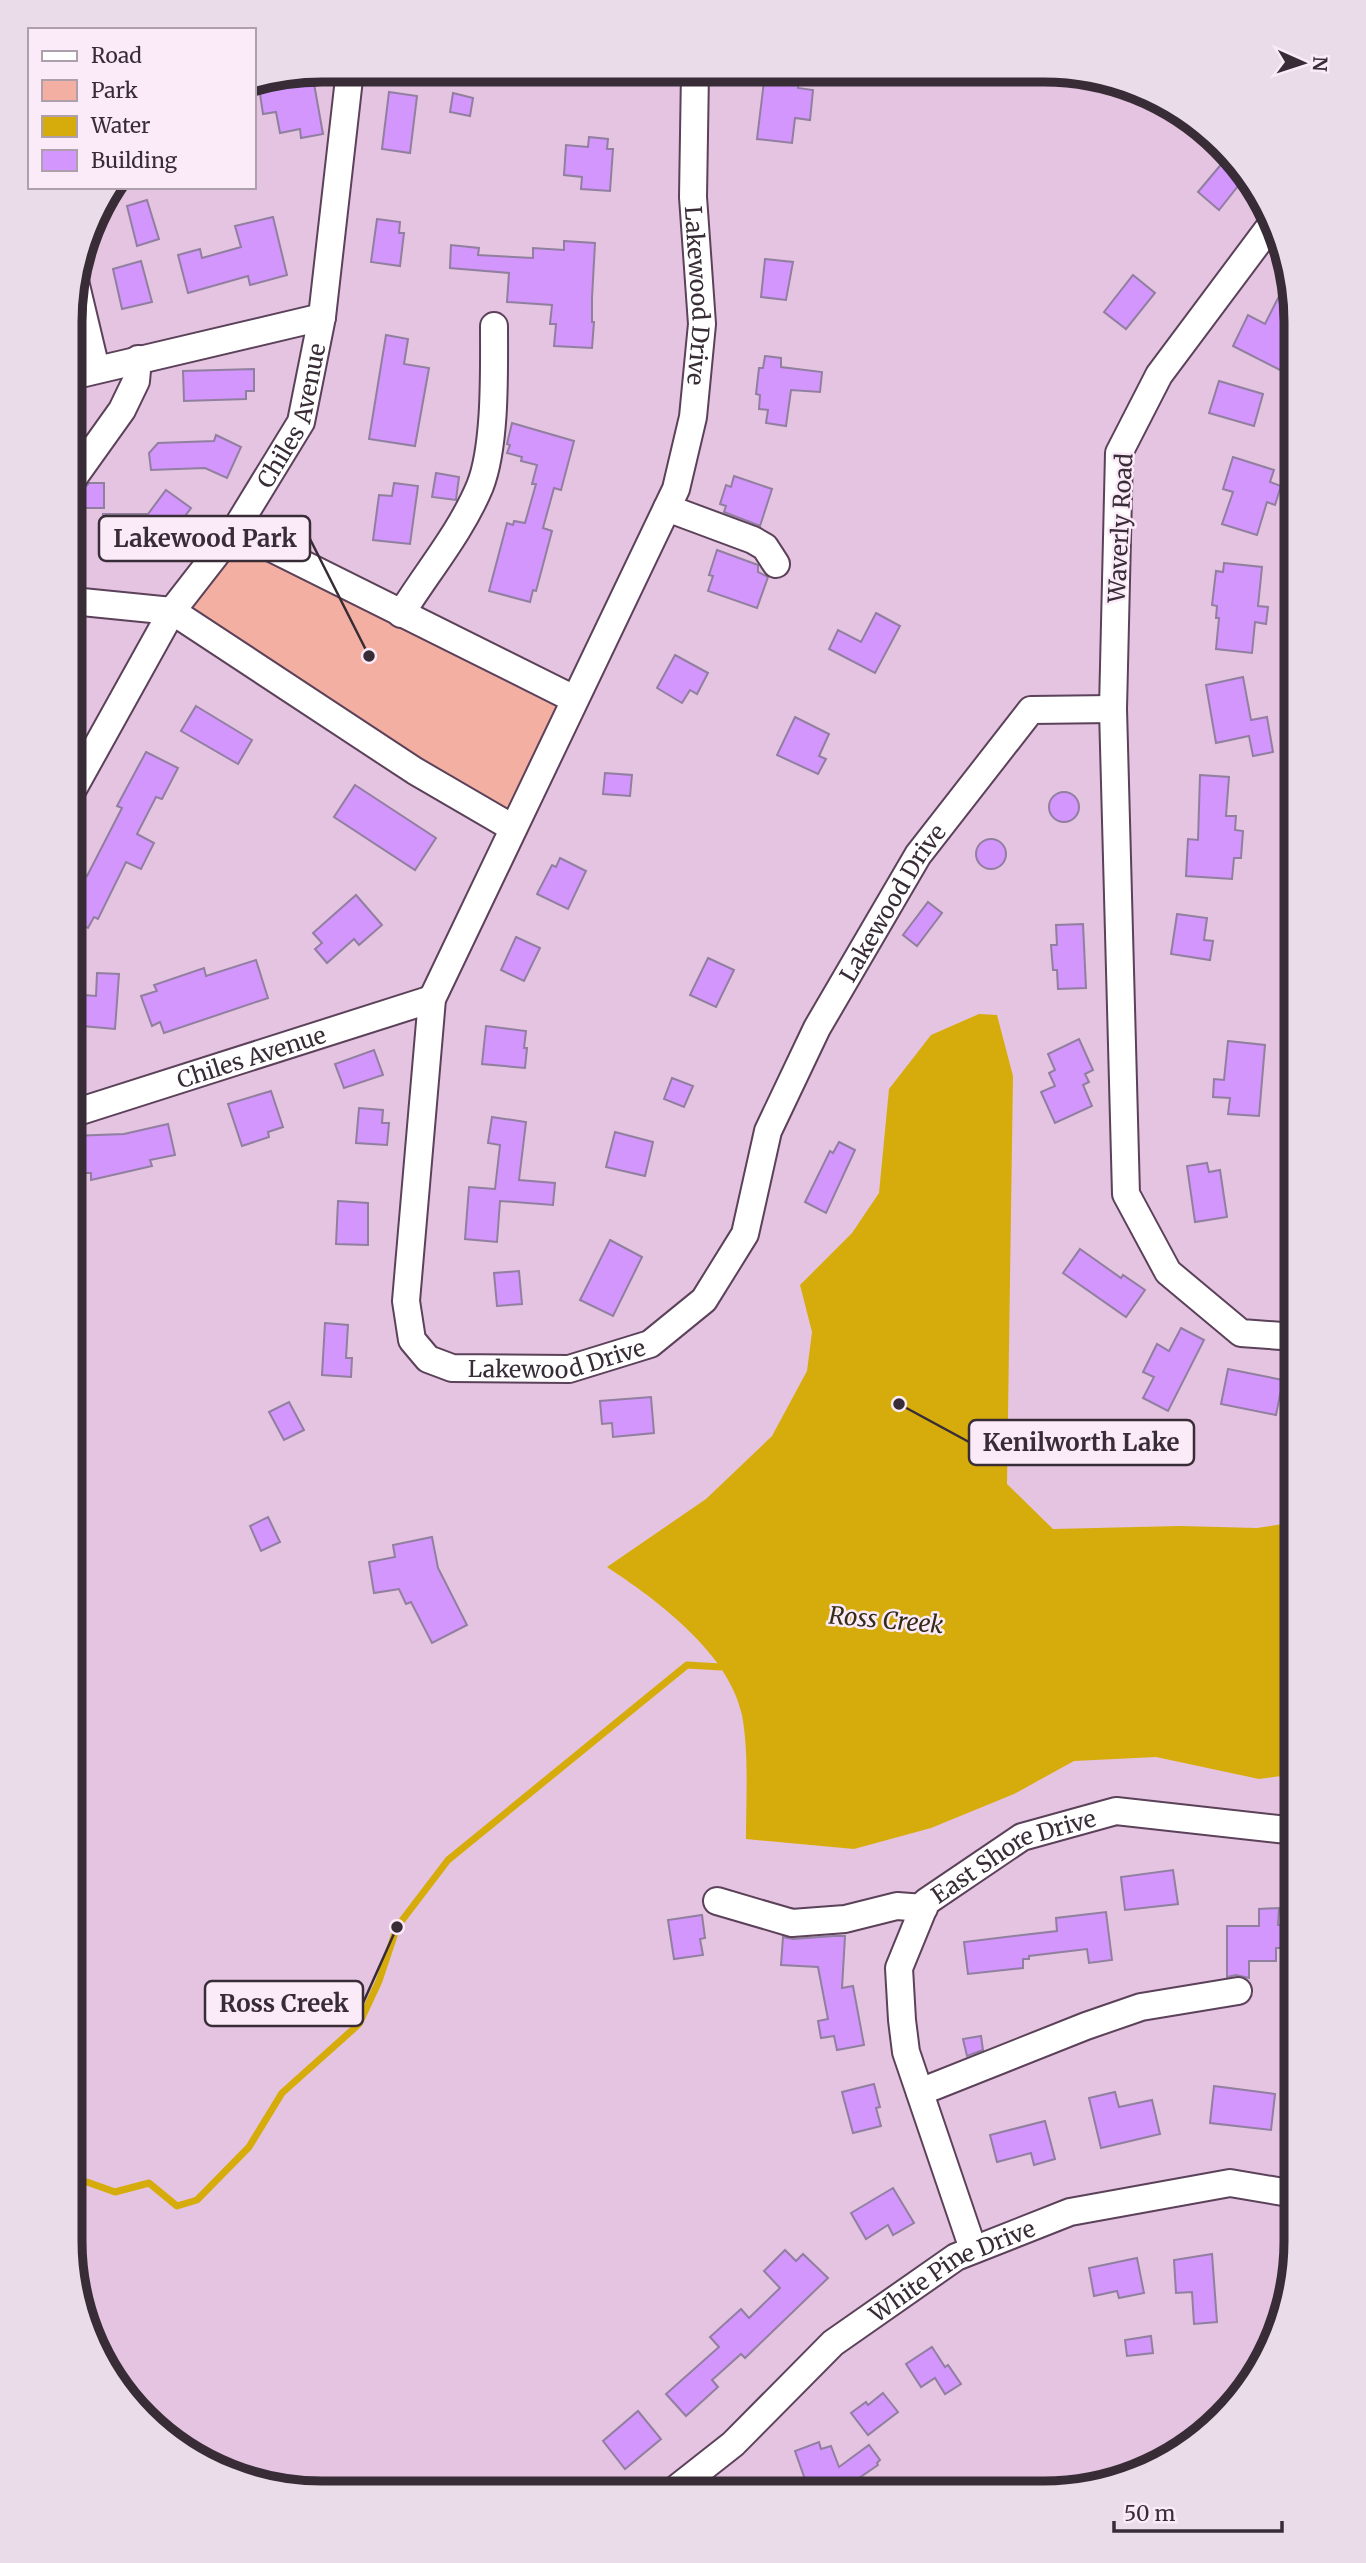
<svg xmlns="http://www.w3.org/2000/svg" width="1366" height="2563" viewBox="0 0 1366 2563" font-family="Merriweather,serif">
<rect width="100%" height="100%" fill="#e4c4e0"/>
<polygon fill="#f3afa2" points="235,530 574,699 519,815 172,611"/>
<path fill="#d6ac0c" d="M979 1014 997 1015 1013 1076 1007 1484 1053 1529 1180 1526 1257 1528 1296 1522V1774L1259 1779 1156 1757 1074 1761 1014 1794 931 1828 854 1849 746 1839C746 1800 749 1753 742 1715 729 1653 657 1600 607 1567L706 1499 772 1436 807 1371 812 1332 800 1285 852 1233 879 1193 889 1089 931 1035Z"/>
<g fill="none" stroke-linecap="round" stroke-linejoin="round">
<polyline stroke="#d6ac0c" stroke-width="7" points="70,2183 87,2182 115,2192 149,2183 177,2206 197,2200 249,2147 282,2093 359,2024 379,1981 397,1927 448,1860 687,1665 721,1667 728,1663"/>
</g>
<g fill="#d296fc" stroke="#917f9f" stroke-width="2">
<polygon points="765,73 799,75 798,88 813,90 810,120 795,118 792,143 757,139"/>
<polygon points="313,78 323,134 301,138 300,129 280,133 276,112 263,114 259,87"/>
<polygon points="389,92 417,96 410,153 382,149"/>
<polygon points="453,93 473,98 470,116 450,112"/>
<polygon points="589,137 608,139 607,149 613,149 610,191 581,189 582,177 564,175 566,145 588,147"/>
<polygon points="1224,161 1235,170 1242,181 1219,210 1198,192"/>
<polygon points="147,200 159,239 137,246 127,206"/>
<polygon points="273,217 287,275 250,285 248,276 188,293 178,255 200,249 202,258 241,247 235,226"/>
<polygon points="377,219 400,222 399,233 404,233 400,266 371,262"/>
<polygon points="564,241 595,243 592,298 592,322 594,322 592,348 554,346 556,324 550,324 552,305 507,302 509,273 450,268 451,245 479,248 478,255 533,258 533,248 564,250"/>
<polygon points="765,259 793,262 786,300 761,297"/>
<polygon points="141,261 152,302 122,309 113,269"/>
<polygon points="1133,275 1155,293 1126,329 1104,312"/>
<polygon points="1278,298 1293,305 1296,323 1296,378 1233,346 1248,315 1265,324"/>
<polygon points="386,335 408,339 404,364 429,368 415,446 369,439"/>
<polygon points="765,356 781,358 781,367 822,372 820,392 791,390 786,426 766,423 768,410 759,409 760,395 756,394 759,368 763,368"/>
<polygon points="254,369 254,391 246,391 246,399 184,401 183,371"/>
<polygon points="1219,381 1263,394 1254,426 1209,413"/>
<polygon points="512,423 574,441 561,490 554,488 543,528 552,531 536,591 533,590 530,602 489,591 507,523 513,525 514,521 525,523 536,484 532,484 537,465 521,461 522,457 507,453 510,445 507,444"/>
<polygon points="216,435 241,447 227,478 205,468 151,470 149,453 158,443 214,441"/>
<polygon points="1233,457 1274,470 1270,482 1281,486 1275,505 1267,502 1257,535 1222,524 1233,492 1223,489"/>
<polygon points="436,473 459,477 456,500 432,497"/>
<polygon points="734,476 772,489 760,526 724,512 726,506 720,504 726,485 731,487"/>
<polygon points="89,483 104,483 104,508 81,508 81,492"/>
<polygon points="394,483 418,486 410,544 373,540 379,495 392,496"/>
<polygon points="166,490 191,508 164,545 164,556 144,556 145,540 103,540 103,514 148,514"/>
<polygon points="717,550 758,565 758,572 768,577 757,608 708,591 713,576 709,575"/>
<polygon points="1224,563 1262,567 1258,606 1268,607 1266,624 1255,622 1252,653 1216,649 1219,618 1216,618 1217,606 1212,605 1216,571 1223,572"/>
<polygon points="876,613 900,626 875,673 829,649 838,630 861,642"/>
<polygon points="675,655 708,673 697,694 690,690 682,703 657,688"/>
<polygon points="1243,677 1251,720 1267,717 1273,752 1253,756 1249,736 1216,743 1206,685"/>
<polygon points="196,706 252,740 238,764 181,731"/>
<polygon points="795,717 829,734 819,756 826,759 818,774 777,755"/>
<polygon points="146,752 178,768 162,799 156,797 137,834 154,843 141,869 126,862 98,919 94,917 88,928 71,919 71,890 81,872 87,876 122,808 117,806"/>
<polygon points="605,773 632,775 630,796 603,794"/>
<polygon points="1200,775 1229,777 1226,816 1236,816 1235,830 1243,831 1241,858 1234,858 1232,879 1186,876 1188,839 1198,840"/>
<polygon points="355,785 436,838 415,870 334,817"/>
<circle cx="1064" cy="807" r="15"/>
<circle cx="991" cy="854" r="15"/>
<polygon points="560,858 586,871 568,909 537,894 552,865 556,867"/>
<polygon points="356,895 382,925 359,945 354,939 327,963 315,949 322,943 313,933"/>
<polygon points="928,902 942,913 917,946 903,935"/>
<polygon points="1177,914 1207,918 1204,940 1213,941 1210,960 1171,954"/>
<polygon points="1083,924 1086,988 1058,989 1057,970 1053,970 1051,945 1057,945 1056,925"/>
<polygon points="516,937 540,948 524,981 501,970"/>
<polygon points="708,958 734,970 716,1007 690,995"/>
<polygon points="256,960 268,998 164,1033 160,1022 152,1026 141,996 157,991 154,985 204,968 206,976"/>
<polygon points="97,973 119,974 115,1029 71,1025 71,994 96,996"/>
<polygon points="486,1026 526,1031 524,1048 527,1048 525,1068 482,1064"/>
<polygon points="1079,1039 1093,1070 1085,1074 1089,1082 1083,1085 1092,1106 1055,1123 1041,1092 1055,1086 1049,1073 1055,1070 1048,1054"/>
<polygon points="1228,1041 1265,1045 1259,1116 1228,1114 1230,1098 1213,1097 1214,1079 1224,1080"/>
<polygon points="374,1050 383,1075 344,1088 335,1064"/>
<polygon points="672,1078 693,1086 684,1107 664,1099"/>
<polygon points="271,1091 283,1127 268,1132 269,1137 242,1146 228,1104"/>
<polygon points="359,1108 383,1110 382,1123 389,1123 387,1145 356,1143"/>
<polygon points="492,1117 526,1122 519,1180 555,1183 553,1205 500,1201 497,1242 465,1239 469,1187 495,1189 500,1145 488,1143"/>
<polygon points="168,1124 175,1155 150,1160 152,1166 91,1180 91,1173 84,1173 84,1170 71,1171 71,1136 124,1134"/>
<polygon points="615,1132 653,1142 645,1176 606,1167"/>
<polygon points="839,1142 855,1150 826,1213 805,1202 830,1151 833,1153"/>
<polygon points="1207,1163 1209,1172 1220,1170 1227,1217 1195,1222 1187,1166"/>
<polygon points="338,1201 368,1203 368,1245 336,1244"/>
<polygon points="610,1240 642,1257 613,1316 580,1300"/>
<polygon points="1080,1249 1121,1278 1123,1275 1145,1290 1126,1317 1063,1273"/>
<polygon points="519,1271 522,1304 497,1306 494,1273"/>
<polygon points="325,1323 348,1325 346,1358 352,1358 351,1377 322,1375"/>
<polygon points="1181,1328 1204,1340 1168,1411 1143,1398 1154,1377 1143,1372 1157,1344 1169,1351"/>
<polygon points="1228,1369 1283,1380 1276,1415 1221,1404"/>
<polygon points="651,1397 654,1433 613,1437 612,1423 602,1424 600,1401"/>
<polygon points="289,1402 304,1430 284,1440 269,1412"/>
<polygon points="268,1517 280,1542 261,1551 250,1526"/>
<polygon points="432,1537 438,1568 467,1625 432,1643 411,1602 406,1604 399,1589 374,1593 369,1562 395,1557 393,1545"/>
<polygon points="1173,1870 1178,1904 1125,1910 1121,1877"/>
<polygon points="1279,1908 1278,1925 1296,1924 1296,1944 1292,1944 1292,1948 1276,1948 1276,1961 1249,1961 1249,1978 1236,1975 1227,1977 1227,1926 1259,1926 1259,1909"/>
<polygon points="1106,1912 1112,1960 1089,1963 1087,1949 1029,1956 1029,1959 1023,1959 1023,1968 968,1974 964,1942 1057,1931 1056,1918"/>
<polygon points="702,1915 705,1938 700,1939 703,1955 674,1959 668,1920"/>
<polygon points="834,1936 845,1936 842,1988 853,1986 864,2045 837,2050 834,2036 821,2038 818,2021 828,2019 818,1967 781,1965 783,1937 793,1939"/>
<polygon points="981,2036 983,2050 967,2056 963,2039"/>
<polygon points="874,2084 880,2107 876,2108 881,2126 853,2133 842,2092"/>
<polygon points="1214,2086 1275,2094 1271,2130 1210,2123"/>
<polygon points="1115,2092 1119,2107 1152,2100 1160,2134 1101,2148 1089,2098"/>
<polygon points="1045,2121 1055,2159 1034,2165 1031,2153 997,2162 990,2135"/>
<polygon points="893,2188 914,2223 893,2235 888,2225 866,2239 851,2213"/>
<polygon points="785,2250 796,2261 803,2254 828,2278 745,2358 741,2354 712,2380 718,2387 686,2416 666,2394 719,2347 710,2337 741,2309 749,2318 780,2288 764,2271"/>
<polygon points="1212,2254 1217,2322 1194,2324 1192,2292 1176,2293 1174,2260"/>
<polygon points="1137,2258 1144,2293 1119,2298 1117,2291 1094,2296 1089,2268"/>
<polygon points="1151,2336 1153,2353 1127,2356 1125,2340"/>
<polygon points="932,2347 945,2367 948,2365 961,2384 945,2394 935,2378 921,2387 906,2364"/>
<polygon points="883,2393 898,2412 868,2435 851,2413 866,2402 868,2405"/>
<polygon points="638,2411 661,2439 625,2469 603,2441"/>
<polygon points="819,2442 821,2449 831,2446 839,2467 869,2445 880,2460 877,2463 878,2465 859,2478 821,2492 804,2492 819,2481 807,2485 795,2451"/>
</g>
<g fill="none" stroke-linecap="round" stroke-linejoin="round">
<g stroke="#5b4159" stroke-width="30">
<g id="minor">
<path id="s1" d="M695 72 693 197 702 324 693 417 676 489 432 999 406 1301 412 1340 428 1359 452 1368 569 1369 650 1344 704 1300 745 1234 768 1131 817 1028 918 855 1031 710 1113 709"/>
<polyline points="1271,225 1159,375 1119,453 1113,709 1126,1194 1168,1272 1241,1333 1296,1337"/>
<polyline points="75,281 96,369"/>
<polyline points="72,376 322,317"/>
<polyline points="72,480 122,410 136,381 138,359"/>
<polyline points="667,508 753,540 765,547 776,564"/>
<polyline points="235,530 574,699"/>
<polyline points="72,601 172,611 415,771 513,828"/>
<path d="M401 614C427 572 461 532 480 486 496 445 494 370 494 326"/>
<path id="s2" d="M72 791 172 611 235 530 301 422 322 317 350 70"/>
<path id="s3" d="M71 1114 432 999"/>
<polyline points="717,1901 792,1923 845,1919 897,1906 924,1908"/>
<polyline points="920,2092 1086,2026 1141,2007 1238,1991"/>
<path id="s4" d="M973 2249 906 2052 902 2020 899 1968 926 1902 1022 1837 1116 1811 1296 1831"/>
<path id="s5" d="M672 2492 733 2444 833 2343 956 2257 1070 2212 1230 2183 1295 2194"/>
</g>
</g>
<use href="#minor" stroke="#fff" stroke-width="26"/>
</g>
<g text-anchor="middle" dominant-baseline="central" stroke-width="5" stroke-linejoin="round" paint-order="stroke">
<g font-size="23" fill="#382c36" stroke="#fbebf9">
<text stroke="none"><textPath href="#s1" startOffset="224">Lakewood Drive</textPath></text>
<text stroke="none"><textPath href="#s2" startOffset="438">Chiles Avenue</textPath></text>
<text transform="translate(1120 528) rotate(-87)">Waverly Road</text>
<text stroke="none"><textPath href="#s1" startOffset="2093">Lakewood Drive</textPath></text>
<text stroke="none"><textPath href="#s3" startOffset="189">Chiles Avenue</textPath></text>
<text stroke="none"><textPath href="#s1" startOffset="1484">Lakewood Drive</textPath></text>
<text stroke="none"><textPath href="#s4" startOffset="464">East Shore Drive</textPath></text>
<text stroke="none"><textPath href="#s5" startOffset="360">White Pine Drive</textPath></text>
</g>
<g font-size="24" font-style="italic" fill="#342c16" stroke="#fbebf9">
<text transform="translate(886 1620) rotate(5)">Ross Creek</text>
</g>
</g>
<path d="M0 0H1366V2563H0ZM322 82H1044A240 240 0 0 1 1284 322V2241A240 240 0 0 1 1044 2481H322A240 240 0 0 1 82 2241V322A240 240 0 0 1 322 82Z" fill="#ebdce9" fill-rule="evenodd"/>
<path fill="none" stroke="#382c36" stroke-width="9" d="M322 82H1044A240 240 0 0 1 1284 322V2241A240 240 0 0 1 1044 2481H322A240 240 0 0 1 82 2241V322A240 240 0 0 1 322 82Z"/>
<path fill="none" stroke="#382c36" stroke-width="2.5" d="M369 656L310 539M899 1404L969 1442M397 1927L363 2003"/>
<g fill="#382c36" stroke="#fbebf9" stroke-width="2.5">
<circle cx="369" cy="656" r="7"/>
<circle cx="899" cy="1404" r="7"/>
<circle cx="397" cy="1927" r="7"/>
</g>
<g fill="#fbebf9" stroke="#382c36" stroke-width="2.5">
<rect x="99" y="516" width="211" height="45" rx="7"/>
<rect x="969" y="1420" width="225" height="45" rx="7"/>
<rect x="205" y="1981" width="158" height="45" rx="7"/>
</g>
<g font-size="24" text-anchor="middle" font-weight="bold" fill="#382c36">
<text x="205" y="547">Lakewood Park</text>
<text x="1081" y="1451">Kenilworth Lake</text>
<text x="284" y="2012">Ross Creek</text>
</g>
<rect x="28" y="28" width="228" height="161" fill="#fbebf9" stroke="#ad9fab" stroke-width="2"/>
<rect x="42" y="51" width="35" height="10" fill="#ffffff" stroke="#ad9fab" stroke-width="2"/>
<text x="91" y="63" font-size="21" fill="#382c36">Road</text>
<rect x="42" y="80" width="35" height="21" fill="#f3afa2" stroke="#ad9fab" stroke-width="2"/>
<text x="91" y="98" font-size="21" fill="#382c36">Park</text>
<rect x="42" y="116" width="35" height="21" fill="#d6ac0c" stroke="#ad9fab" stroke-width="2"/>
<text x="91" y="133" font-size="21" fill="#382c36">Water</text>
<rect x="42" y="150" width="35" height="21" fill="#d296fc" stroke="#ad9fab" stroke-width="2"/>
<text x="91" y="168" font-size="21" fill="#382c36">Building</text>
<g transform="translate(1303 63) rotate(93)" stroke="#fbebf9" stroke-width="5" paint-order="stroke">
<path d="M0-5L12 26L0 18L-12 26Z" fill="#382c36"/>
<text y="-10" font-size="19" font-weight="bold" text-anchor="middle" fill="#382c36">N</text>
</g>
<path d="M1114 2521v10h168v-10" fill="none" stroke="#382c36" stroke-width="3.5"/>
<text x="1124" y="2521" font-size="21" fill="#382c36" stroke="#fbebf9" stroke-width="5" paint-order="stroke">50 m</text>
</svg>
